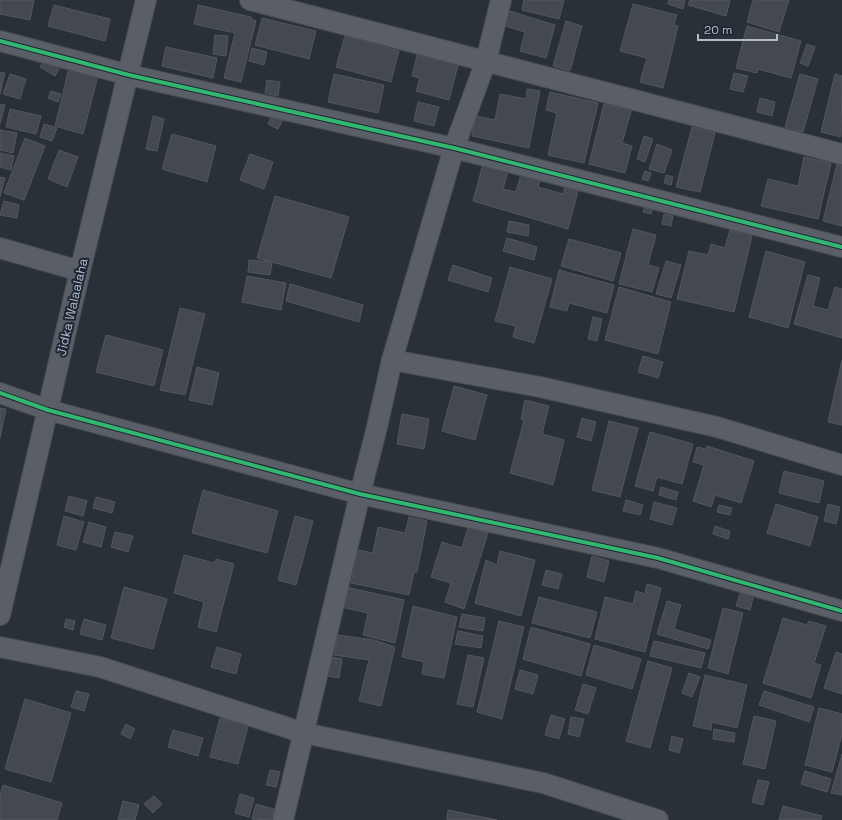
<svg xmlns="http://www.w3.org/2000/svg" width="842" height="820" viewBox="0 0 842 820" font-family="'Space Grotesk',sans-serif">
<rect width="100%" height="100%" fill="#2a3038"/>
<g fill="#444950" stroke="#52575f">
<polygon points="0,0 34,0 30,20 0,14"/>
<polygon points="524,0 564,0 559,19 522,10"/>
<polygon points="669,0 685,0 683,9 668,4"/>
<polygon points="690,0 730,0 726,16 688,5"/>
<polygon points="753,0 789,0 779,32 747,22"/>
<polygon points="633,4 677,15 674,25 678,26 663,88 640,82 647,58 620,51"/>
<polygon points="54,5 110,19 105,41 48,26"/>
<polygon points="198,5 251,17 251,19 256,21 241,82 224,78 235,33 194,24"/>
<polygon points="503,9 555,25 546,58 520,51 525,32 498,24"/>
<polygon points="262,18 316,31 309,59 255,45"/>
<polygon points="566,21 582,26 570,71 553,66"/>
<polygon points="747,26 801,41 791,78 758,69 757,73 736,68"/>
<polygon points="215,35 228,36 226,56 213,54"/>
<polygon points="345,36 399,51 391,82 336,67"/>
<polygon points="807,44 815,47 808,66 800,63"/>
<polygon points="166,47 217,58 213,78 162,66"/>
<polygon points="252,48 267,52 264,65 249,61"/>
<polygon points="417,55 458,65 449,100 416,91 420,78 412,76"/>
<polygon points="46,57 61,65 55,76 40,67"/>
<polygon points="69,68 98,75 83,134 55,126"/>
<polygon points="0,72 5,73 0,94"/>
<polygon points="734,73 748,76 743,92 730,89"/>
<polygon points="10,74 26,79 20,99 3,94"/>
<polygon points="334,74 384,85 378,113 328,102"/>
<polygon points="800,74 818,79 803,132 785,127"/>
<polygon points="835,74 842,76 841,137 821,132"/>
<polygon points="267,80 280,82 278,96 265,93"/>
<polygon points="527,89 540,91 529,148 472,136 476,116 495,120 500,94 526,99"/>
<polygon points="51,91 61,94 58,102 48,98"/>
<polygon points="550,92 598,103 584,163 548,155 557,113 546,110"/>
<polygon points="760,98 775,102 772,116 757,112"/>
<polygon points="418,102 439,107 434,126 414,121"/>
<polygon points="0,104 5,105 0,124"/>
<polygon points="604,104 631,111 622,143 632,146 625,173 589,164"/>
<polygon points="10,109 41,116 36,134 6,127"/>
<polygon points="273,113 284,118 278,129 268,124"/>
<polygon points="153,116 164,119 157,151 146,149"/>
<polygon points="44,124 57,128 52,141 40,137"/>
<polygon points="692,127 715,133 700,192 676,187"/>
<polygon points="0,130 17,133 13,153 0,150"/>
<polygon points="172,134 216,146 207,182 162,169"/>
<polygon points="644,136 653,139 645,162 637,159"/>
<polygon points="25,138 45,146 24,200 4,193"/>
<polygon points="657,144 672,150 664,173 649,169"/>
<polygon points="59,150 78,157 67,187 48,179"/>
<polygon points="0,153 14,156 11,170 0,167"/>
<polygon points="250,154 273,162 264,189 240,180"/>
<polygon points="804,157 831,163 818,219 761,206 768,179 798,186"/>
<polygon points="483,164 508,171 503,189 516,192 521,174 540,179 538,187 563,194 565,187 578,191 568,229 473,201"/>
<polygon points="837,164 842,166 842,226 823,221"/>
<polygon points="645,171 651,173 648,181 642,179"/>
<polygon points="666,175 673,177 671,185 664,183"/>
<polygon points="0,177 5,178 0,197"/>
<polygon points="275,196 349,217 331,278 257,258"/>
<polygon points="4,201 19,205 17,218 0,215"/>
<polygon points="645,206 653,208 651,214 643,212"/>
<polygon points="664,214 673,216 671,226 662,224"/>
<polygon points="509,221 529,225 528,236 507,232"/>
<polygon points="633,229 656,235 648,265 659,268 652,292 619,284"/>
<polygon points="730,230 752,236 734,312 677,299 689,251 708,255 711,244 725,248"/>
<polygon points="507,238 537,247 534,260 503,251"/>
<polygon points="569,239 621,253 613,281 561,266"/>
<polygon points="766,251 805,262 788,328 749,317"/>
<polygon points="249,260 272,262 270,275 248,272"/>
<polygon points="666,261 681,265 671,298 656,294"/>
<polygon points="453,265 492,278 488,292 448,280"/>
<polygon points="510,267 552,279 534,343 513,337 516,326 495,321"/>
<polygon points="559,270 614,285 607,313 569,303 567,311 550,307"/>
<polygon points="808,275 820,278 813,306 828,310 835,287 842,289 842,338 794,324"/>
<polygon points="247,276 286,283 281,310 242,302"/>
<polygon points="290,284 363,305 359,322 286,301"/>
<polygon points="619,287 671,302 658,354 605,340"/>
<polygon points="180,308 205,314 185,395 160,390"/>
<polygon points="593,317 602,319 597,341 588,339"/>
<polygon points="106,335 163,350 154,386 96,372"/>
<polygon points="643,356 663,362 658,378 638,372"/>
<polygon points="842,360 842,425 828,422"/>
<polygon points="197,367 219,373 212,405 189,400"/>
<polygon points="454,386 487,395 475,440 442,431"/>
<polygon points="525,400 549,406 542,434 564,440 553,485 510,473 524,420 521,419"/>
<polygon points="0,408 6,409 0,438"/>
<polygon points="402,414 429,419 424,449 397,444"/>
<polygon points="582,418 596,422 591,441 577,437"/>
<polygon points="609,421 638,428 620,497 592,490"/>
<polygon points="650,432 693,444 682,484 657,477 653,491 635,486"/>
<polygon points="707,446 754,461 741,503 715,495 711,507 693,501 704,465 693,462 697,447 706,449"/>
<polygon points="784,471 824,481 819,503 779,493"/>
<polygon points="661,487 678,492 676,500 659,495"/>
<polygon points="203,490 278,511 267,553 192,533"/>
<polygon points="69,496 87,501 83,516 65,511"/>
<polygon points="96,497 115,502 112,513 93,508"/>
<polygon points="626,500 643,505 640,515 623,511"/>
<polygon points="654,502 677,508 672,525 650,519"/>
<polygon points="776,504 818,517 810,546 767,533"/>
<polygon points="828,504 840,507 836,524 824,521"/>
<polygon points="719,505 732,508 730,515 717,512"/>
<polygon points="64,516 84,522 76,550 57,545"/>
<polygon points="295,516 313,521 296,585 278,580"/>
<polygon points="409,517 427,521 417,572 414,572 409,595 351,583 358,550 373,553 378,527 405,533"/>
<polygon points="89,522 106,527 101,547 83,542"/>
<polygon points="715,526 730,531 728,539 713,534"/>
<polygon points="468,527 488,533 464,609 445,602 451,583 431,577 442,542 462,548"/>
<polygon points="115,532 133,536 128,552 111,547"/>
<polygon points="500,551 535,560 521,616 475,603 486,560 497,565"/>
<polygon points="184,555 214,563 216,559 234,564 216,632 198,627 204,602 174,593"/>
<polygon points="592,556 609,561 604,582 587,577"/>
<polygon points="546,570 562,574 558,589 542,585"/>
<polygon points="647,584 661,588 645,652 595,639 605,597 633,604 636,591 645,594"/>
<polygon points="124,587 167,599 153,649 111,638"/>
<polygon points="346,587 404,600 395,643 363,635 368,613 341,607"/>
<polygon points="741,591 754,594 750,610 736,606"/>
<polygon points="539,597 597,612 590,638 532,623"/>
<polygon points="667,601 681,605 674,629 711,640 708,649 657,634"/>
<polygon points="413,606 457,617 444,678 422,674 424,662 402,657"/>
<polygon points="723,608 743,613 728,674 708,668"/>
<polygon points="462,614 485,618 483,631 459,627"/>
<polygon points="783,618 807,625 809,621 826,626 814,663 821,665 811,698 763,683"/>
<polygon points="66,619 75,621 73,630 64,627"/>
<polygon points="84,619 106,625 102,640 80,634"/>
<polygon points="499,621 524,627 502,719 477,712"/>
<polygon points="531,627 590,644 581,676 523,659"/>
<polygon points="458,631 483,636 481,648 455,644"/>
<polygon points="338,635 374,640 395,647 381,706 359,701 369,660 334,655"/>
<polygon points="654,641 705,653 701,668 650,656"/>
<polygon points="594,645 641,659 632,689 586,675"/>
<polygon points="217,647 241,654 236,674 211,667"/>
<polygon points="836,652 842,654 842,694 824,688"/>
<polygon points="468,655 484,658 473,707 457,704"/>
<polygon points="332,657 342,659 339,678 328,676"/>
<polygon points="648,661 672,668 650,748 626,741"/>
<polygon points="520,670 538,675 533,694 515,689"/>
<polygon points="689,673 700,677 692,697 682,693"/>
<polygon points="705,675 747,685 737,728 712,722 711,730 693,726"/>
<polygon points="583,684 596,688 588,714 575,710"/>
<polygon points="76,691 89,694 84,711 71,707"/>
<polygon points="764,691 814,707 809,722 759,705"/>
<polygon points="25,699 71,713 51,782 5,769"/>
<polygon points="819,708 842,714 842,734 832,772 805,765"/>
<polygon points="551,715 565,719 559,739 545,735"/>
<polygon points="754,716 776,721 765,769 743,764"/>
<polygon points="571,717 584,719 579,737 568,734"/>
<polygon points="220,718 248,726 238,764 210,757"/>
<polygon points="126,724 135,729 130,739 121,734"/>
<polygon points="714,729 735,733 734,742 713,739"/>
<polygon points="173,730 203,738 198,756 168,747"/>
<polygon points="672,736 683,739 679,753 669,750"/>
<polygon points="842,754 842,795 831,793"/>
<polygon points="270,770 280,772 276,787 266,785"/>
<polygon points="805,771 831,779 827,792 801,784"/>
<polygon points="758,780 769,782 763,805 752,802"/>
<polygon points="3,785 62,803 57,820 0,820 0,795"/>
<polygon points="240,794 254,798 249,817 235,813"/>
<polygon points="154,796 162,804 153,813 144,804"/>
<polygon points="123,801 139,805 135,820 118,820"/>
<polygon points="256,804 274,809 271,820 252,819"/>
<polygon points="783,806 822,816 821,820 779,820"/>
<polygon points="448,810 497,820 447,820"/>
</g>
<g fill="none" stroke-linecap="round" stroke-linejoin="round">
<g stroke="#484c53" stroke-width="22">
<g id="street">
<polyline points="250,0 842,154"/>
<polyline points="0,41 129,75 454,148 842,247"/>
<polyline points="0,248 80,271"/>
<polyline points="392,360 540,387 717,427 842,465"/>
<polyline points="0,393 48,410 360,494 658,558 842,611"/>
<polyline points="0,615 80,271 146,0"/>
<polyline points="0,647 100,667 304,733 543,783 658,820"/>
<polyline points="283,820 360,494 377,427 392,360 454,148 486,61 501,0"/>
</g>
</g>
<use href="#street" stroke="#5a5e66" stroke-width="20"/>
<g stroke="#1d2633" stroke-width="6">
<g id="cycleway">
<polyline points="0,41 129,75 454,148 842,247"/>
<polyline points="0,393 48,410 360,494 658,558 842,611"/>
</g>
</g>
<use href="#cycleway" stroke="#33b770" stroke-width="4"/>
</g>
<g text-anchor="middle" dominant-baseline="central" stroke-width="4" stroke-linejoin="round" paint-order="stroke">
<g font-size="13" fill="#b4bcc9" stroke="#1d2633">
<text transform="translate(72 307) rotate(-77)">Jidka Walaalaha</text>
</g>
</g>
<path d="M698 34v6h79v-6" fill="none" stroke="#b4bcc9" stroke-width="2"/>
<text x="704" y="34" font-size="12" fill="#b4bcc9" stroke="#1d2633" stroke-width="3" paint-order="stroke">20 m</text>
</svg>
